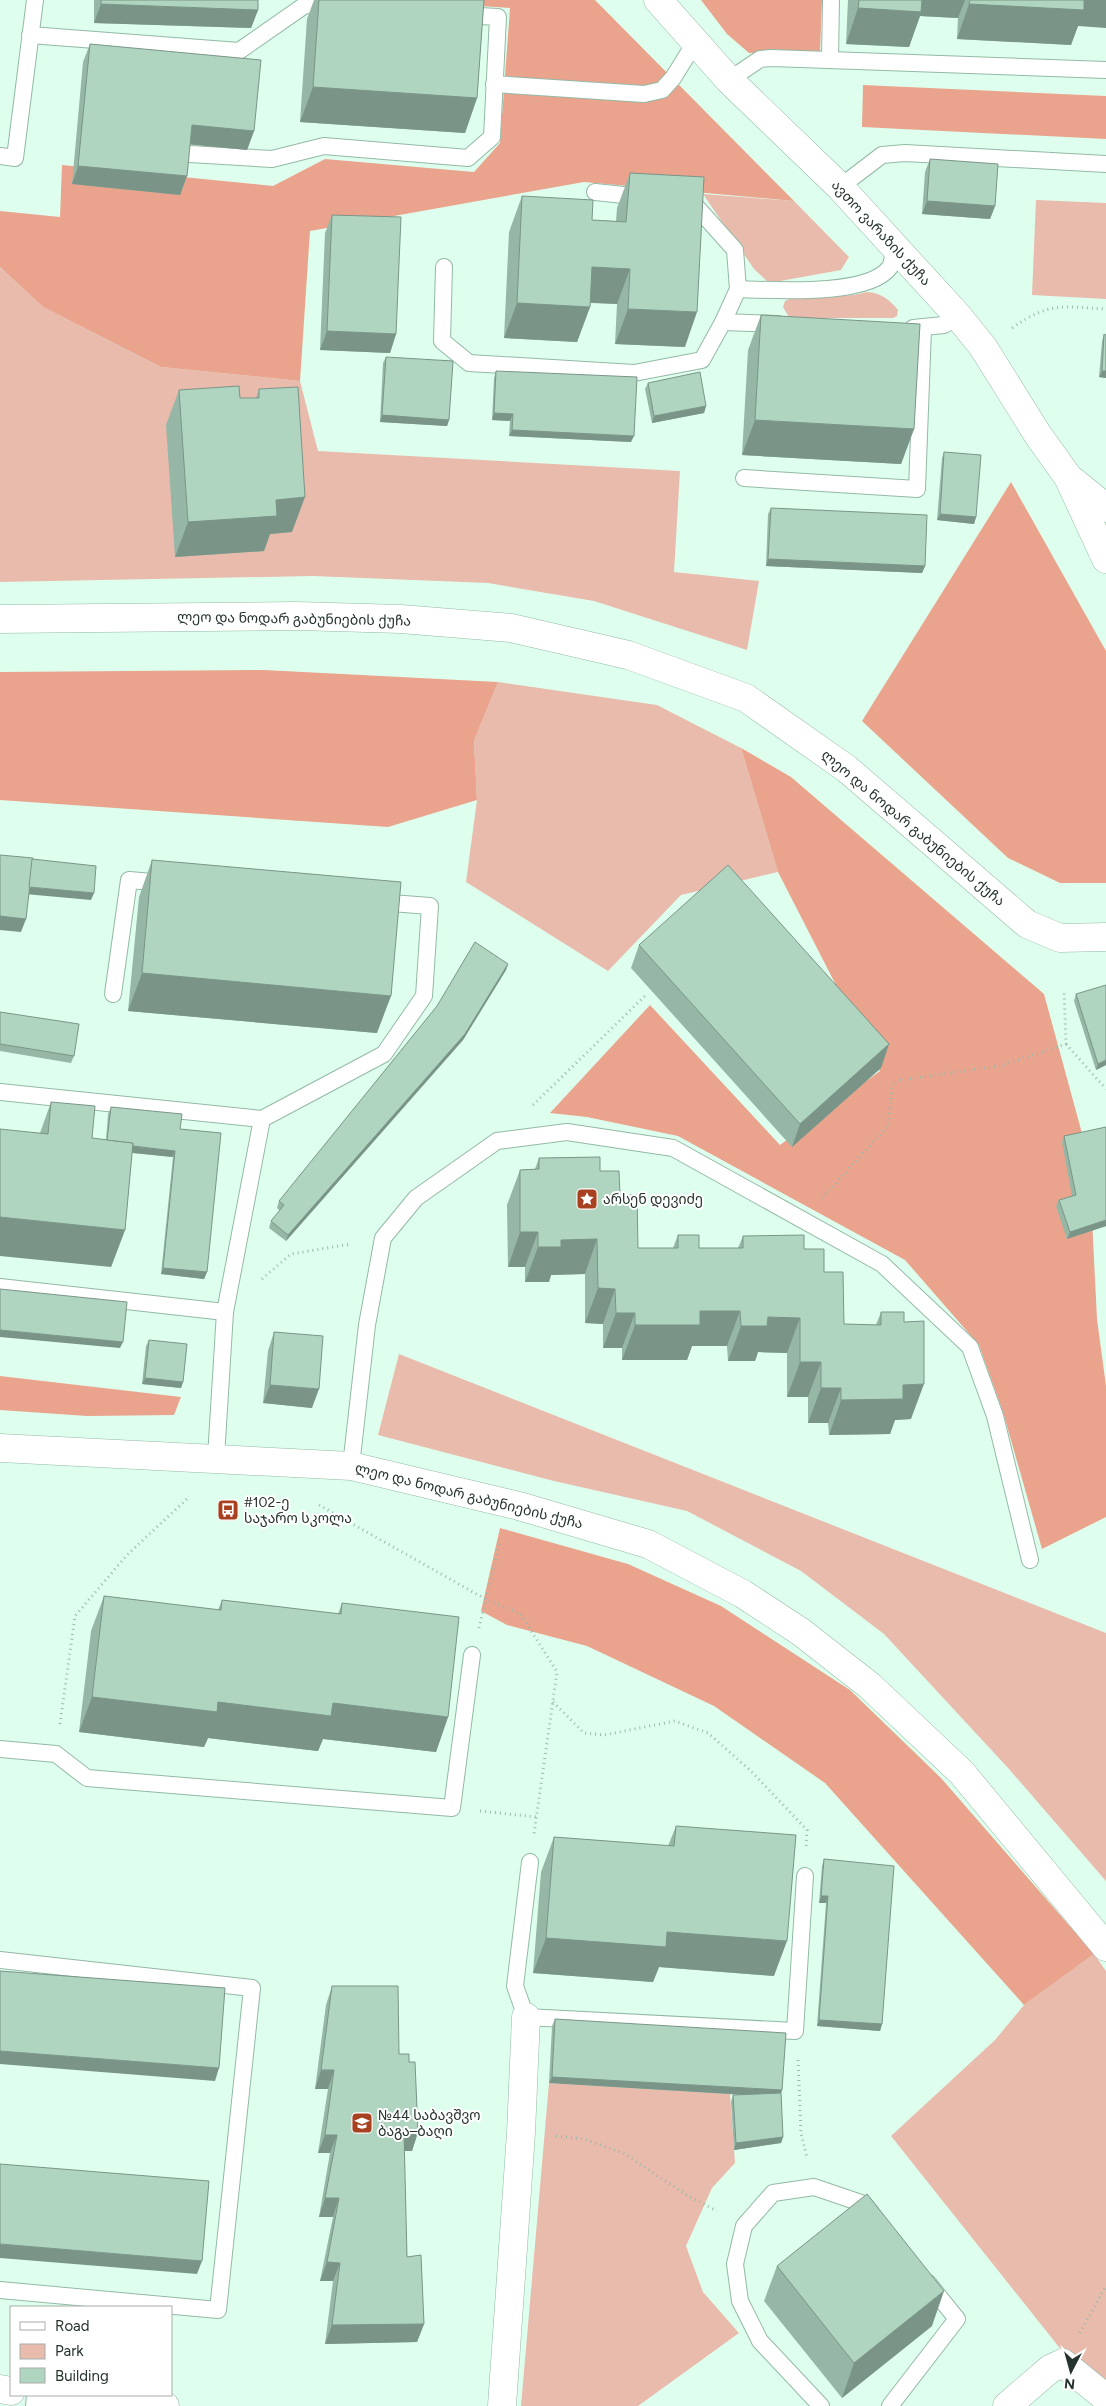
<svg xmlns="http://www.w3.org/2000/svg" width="1106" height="2406" viewBox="0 0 1106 2406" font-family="Figtree,'Noto Sans Georgian',sans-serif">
<rect width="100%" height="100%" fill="#dfffee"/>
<g fill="#e9bbac">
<polygon points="703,194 794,201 849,257 841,270 769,283 754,269"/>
<polygon points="1036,200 1106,203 1106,299 1032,295"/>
<polygon points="0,267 43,307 161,367 300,381 318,451 680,471 674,572 759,581 747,650 594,601 488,583 313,576 0,582"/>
<path d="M867 292C881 293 889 299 898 310L897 316 893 318H797L789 317 783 307 785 301 789 299 854 295Z"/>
<polygon points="498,682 657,705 741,748 778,872 681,895 608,971 466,882 477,800 474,741"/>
<polygon points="399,1354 1106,1633 1106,1881 1009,1769 884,1634 801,1571 687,1511 554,1481 378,1435"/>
<polygon points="1094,1954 1106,1971 1106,2398 1078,2371 891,2136 995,2040 1024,2005"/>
<polygon points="549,2083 730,2094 735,2163 712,2188 686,2246 703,2292 739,2333 638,2406 521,2406"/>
</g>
<g fill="#eaa38d">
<polygon points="390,0 595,0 794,201 584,182 310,231 300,381 161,367 43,307 0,267 0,211 60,217 62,165 273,186 325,159 474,172 500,143 510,8"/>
<polygon points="701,0 822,0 820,52 749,53 727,34"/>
<polygon points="863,85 1106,96 1106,139 862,127"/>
<polygon points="1011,482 1106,651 1106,883 1060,883 1008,858 862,721"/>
<polygon points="264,670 498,682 474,741 477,800 388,827 0,800 0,672"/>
<polygon points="741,748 791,777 1044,994 1089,1159 1097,1319 1106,1386 1106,1517 1042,1549 1003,1412 979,1345 905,1260 678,1136 587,1117 550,1113 650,1005 780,1145 880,1071 778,872"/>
<polygon points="0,1376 181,1397 174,1415 87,1416 0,1410"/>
<polygon points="500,1528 628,1564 721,1606 850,1690 941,1778 1094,1954 1024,2005 825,1783 714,1706 587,1646 507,1625 481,1611"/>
</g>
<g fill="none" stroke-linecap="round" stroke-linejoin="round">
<g stroke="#93b9a5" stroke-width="18">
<g id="lane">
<polyline points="30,35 239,51 305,5 335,7"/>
<polyline points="830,60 831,0"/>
<polyline points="729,80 760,59 772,58 1106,70"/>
<polyline points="494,84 644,94 662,90 673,78 696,41"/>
<polyline points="190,154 272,159 324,146 468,158 492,137 498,17 462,15"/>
<polyline points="0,156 15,158 35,0"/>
<polyline points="840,187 882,155 905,153 1106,164"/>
<polyline points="595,192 643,197"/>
<polyline points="444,267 442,341 469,363 634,373 702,360 723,322 738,289 735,250 693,203 687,203"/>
<path d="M738 289C772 290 869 297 890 267 893 262 893 253 894 248"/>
<polyline points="723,322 778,324"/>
<polyline points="913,328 944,325 958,316"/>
<polyline points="744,478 917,489 923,329"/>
<polyline points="113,994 129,880 165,883"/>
<polyline points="0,1092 262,1119"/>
<polyline points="0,1287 225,1312"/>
<polyline points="216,1457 225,1312 262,1119 384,1054 424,996 430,906 378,902"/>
<polyline points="351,1466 367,1325 383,1238 416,1198 497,1141 567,1132 673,1148 882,1264 970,1347 995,1416 1030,1560"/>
<polyline points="0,1749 56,1754 87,1778 452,1808 472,1655"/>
<polyline points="530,1862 515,1986 526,2017 795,2031 805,1876"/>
<polyline points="0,1960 252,1988 218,2310 0,2290"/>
<polyline points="34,2406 35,2395"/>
<polyline points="821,2406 760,2341 740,2301 735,2264 744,2226 773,2193 814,2187 864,2204 872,2214"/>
<polyline points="890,2406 957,2319 928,2283"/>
</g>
</g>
<g stroke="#93b9a5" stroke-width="29">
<g id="street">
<polyline points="0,619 297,616 401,619 511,628 628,655 746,698 847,769 1027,924 1060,938 1106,937"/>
<polyline points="0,1448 351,1466 519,1506 648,1544 743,1594 801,1632 870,1686 962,1773 1106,1947"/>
<polyline points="0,2389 11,2391"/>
<polyline points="49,2395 165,2406"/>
<polyline points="502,2406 521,2133 526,2017"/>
<polyline points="1007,2406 1050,2369 1063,2363 1106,2398"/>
</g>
</g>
<g stroke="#93b9a5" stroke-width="29">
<g id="secondary">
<polyline points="658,0 729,80 840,187 958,316 983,347 1038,435 1068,477 1106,559"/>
<polyline points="1073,481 1106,508"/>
</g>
</g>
<g stroke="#9eb8aa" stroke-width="3" stroke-dasharray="1 4" stroke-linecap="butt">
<path d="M1012 328C1051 301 1062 307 1106 309"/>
<polyline points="1066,1044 1106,1089"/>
<polyline points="533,1105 647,994"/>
<polyline points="822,1198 888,1126 893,1081 999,1066 1066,1044 1064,990"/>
<polyline points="262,1279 291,1254 351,1244"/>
<polyline points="319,1505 487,1600 520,1613 557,1672 534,1834"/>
<polyline points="479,1628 500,1541"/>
<polyline points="553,1702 584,1733 604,1735 675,1721 708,1733 751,1771 807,1830 806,1848"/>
<polyline points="60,1724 75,1616 127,1555 189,1497"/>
<polyline points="480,1811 537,1817"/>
<polyline points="798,2060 801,2133 807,2158"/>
<polyline points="556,2136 584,2139 623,2153 690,2197 717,2211"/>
<polyline points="1080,2333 1106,2286"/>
</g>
<use href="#lane" stroke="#fff" stroke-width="16"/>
<use href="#street" stroke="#fff" stroke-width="28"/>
<use href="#secondary" stroke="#fff" stroke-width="28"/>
</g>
<g fill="#96b7a6">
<polygon points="94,0 258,0 258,10 251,28 94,23"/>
<polygon points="314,0 484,0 477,98 465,133 300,122 307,19"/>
<polygon points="848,0 1106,0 1078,26 1071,45 957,39 958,18 920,16 909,47 846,44"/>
<polygon points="90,44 254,131 247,150 190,144 187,176 180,195 72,184 83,62"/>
<polygon points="930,159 995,206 990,219 922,214 925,172"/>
<polygon points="630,173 685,347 615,344 617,304 590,303 590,307 577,342 504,338 509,232 522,196 592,220 616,221 617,208"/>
<polygon points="332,215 396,334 390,353 320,350 325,233"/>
<polygon points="761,315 914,429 901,464 742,455 748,350"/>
<polygon points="1104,334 1106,378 1099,377 1102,341"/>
<polygon points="386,357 449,420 447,426 380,422 383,363"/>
<polygon points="496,371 631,442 509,436 510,421 492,420 494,378"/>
<polygon points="648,383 706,406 704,413 652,423 645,389"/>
<polygon points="259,389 292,532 270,534 264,551 175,557 166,425 179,390 240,398 256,398"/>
<polygon points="944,452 976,517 974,524 937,520 942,458"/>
<polygon points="771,508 925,566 922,573 766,566 768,514"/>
<polygon points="152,860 377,1033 128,1011 139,897"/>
<polygon points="639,945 889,1044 881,1068 792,1147 631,968"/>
<polygon points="508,964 506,970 463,1040 286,1241 269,1228 271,1221 280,1211 277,1208 279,1201"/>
<polygon points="1076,994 1106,1065 1096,1070 1074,1001"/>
<polygon points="0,1012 74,1056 71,1063 0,1051"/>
<polygon points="51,1102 92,1138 106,1140 108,1114 111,1107 180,1129 207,1272 204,1279 161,1274 173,1157 132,1153 125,1230 111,1267 40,1133"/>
<polygon points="1064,1136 1106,1226 1067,1239 1056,1206 1059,1200 1072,1196 1062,1142"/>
<polygon points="539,1158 600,1171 620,1195 638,1248 673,1248 678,1235 699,1248 738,1248 743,1236 804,1249 824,1272 844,1324 876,1325 881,1312 904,1322 911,1419 895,1420 890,1434 829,1435 828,1423 808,1423 808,1397 787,1397 787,1353 758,1352 755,1361 728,1361 727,1346 692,1346 687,1360 622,1360 622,1348 603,1348 603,1324 585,1323 585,1274 551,1275 549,1282 525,1282 525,1267 508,1267 507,1205 520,1170 535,1169"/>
<polygon points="274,1332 312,1408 263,1403 268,1351"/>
<polygon points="149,1340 183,1382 181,1388 142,1384 146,1346"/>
<polygon points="104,1596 218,1610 222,1600 338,1614 342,1603 448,1717 436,1752 323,1739 318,1751 208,1738 204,1747 79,1732 91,1631"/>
<polygon points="676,1826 774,1976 659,1967 653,1982 533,1973 541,1872 554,1837 668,1846"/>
<polygon points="824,1859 882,2024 880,2031 817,2026 826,1903 819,1903 822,1866"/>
<polygon points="332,1986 399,2054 409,2062 418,2132 412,2151 404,2151 407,2257 424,2324 417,2342 325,2344 333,2281 320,2281 333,2217 319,2217 330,2153 318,2153 328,2089 315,2089 326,2005"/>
<polygon points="555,2019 782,2090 781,2093 783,2137 781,2143 734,2150 731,2102 733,2095 744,2095 549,2083 552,2026"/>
<polygon points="777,2266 932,2326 842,2398 764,2301"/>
</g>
<g fill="#7a9587">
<polygon points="916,0 965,0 958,18 920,16 909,47 846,44 858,8"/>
<polygon points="1081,0 1106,0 1106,28 1078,26 1071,45 957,39 969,4"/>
<polygon points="101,4 258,10 251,28 94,23"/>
<polygon points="313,87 477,98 465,133 300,122"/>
<polygon points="192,125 254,131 247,150 185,144"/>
<polygon points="78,166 187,176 180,195 72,184"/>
<polygon points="927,201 995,206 990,219 922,214"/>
<polygon points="592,267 630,269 617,304 579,302"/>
<polygon points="517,303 590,307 577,342 504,338"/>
<polygon points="628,309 697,312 685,347 615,344"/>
<polygon points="327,331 396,334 390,353 320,350"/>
<polygon points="1102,371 1106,371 1106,378 1099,377"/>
<polygon points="706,406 704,413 652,423 654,416"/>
<polygon points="494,413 513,414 510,421 492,420"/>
<polygon points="382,415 449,420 447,426 380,422"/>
<polygon points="755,420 914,429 901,464 742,455"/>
<polygon points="512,430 634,436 631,442 509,436"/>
<polygon points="305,497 292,532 270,534 264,551 175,557 188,522 276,500"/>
<polygon points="940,514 976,517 974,524 937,520"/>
<polygon points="768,559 925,566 922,573 766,566"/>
<polygon points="28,887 94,893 91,900 25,894"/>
<polygon points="0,916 26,919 21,932 0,930"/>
<polygon points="508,964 506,970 463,1040 286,1241 288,1235"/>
<polygon points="142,973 391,996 377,1033 128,1011"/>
<polygon points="889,1044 881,1068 792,1147 800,1124"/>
<polygon points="1106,1060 1106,1065 1096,1070 1098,1064"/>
<polygon points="107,1144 175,1151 173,1157 104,1150"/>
<polygon points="0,1217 125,1230 111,1267 0,1256"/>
<polygon points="1106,1220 1106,1226 1067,1239 1070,1232"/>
<polygon points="520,1232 538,1232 525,1267 508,1267"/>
<polygon points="597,1239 585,1274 551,1275 549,1282 525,1282 538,1247 561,1240"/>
<polygon points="163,1268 207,1272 204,1279 161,1274"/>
<polygon points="598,1288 615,1289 603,1324 585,1323"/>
<polygon points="700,1311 740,1311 727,1346 692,1346 687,1360 622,1360 635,1325"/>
<polygon points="616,1313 635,1313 622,1348 603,1348"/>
<polygon points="768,1317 800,1318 787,1353 758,1352 755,1361 728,1361 741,1326"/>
<polygon points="0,1330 123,1342 120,1348 0,1337"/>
<polygon points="800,1362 821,1362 808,1397 787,1397"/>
<polygon points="145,1378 183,1382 181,1388 142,1384"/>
<polygon points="924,1384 911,1419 895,1420 890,1434 829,1435 841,1400 903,1385"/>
<polygon points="270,1385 319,1389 312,1408 263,1403"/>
<polygon points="821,1388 841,1388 828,1423 808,1423"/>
<polygon points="92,1697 218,1702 333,1703 448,1717 436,1752 323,1739 318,1751 208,1738 204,1747 79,1732"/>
<polygon points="821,1896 828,1896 826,1903 819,1903"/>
<polygon points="667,1932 787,1941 774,1976 659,1967 653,1982 533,1973 546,1938"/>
<polygon points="819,2020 882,2024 880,2031 817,2026"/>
<polygon points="0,2051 219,2068 215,2081 0,2064"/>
<polygon points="321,2070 334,2070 328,2089 315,2089"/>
<polygon points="552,2077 782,2090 780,2097 549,2083"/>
<polygon points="418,2132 412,2151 397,2151 404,2133"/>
<polygon points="325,2135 337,2135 330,2153 318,2153"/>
<polygon points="783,2137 781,2143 734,2150 736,2143"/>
<polygon points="325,2198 339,2198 333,2217 319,2217"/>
<polygon points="0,2244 202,2261 197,2274 0,2258"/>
<polygon points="327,2262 340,2263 333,2281 320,2281"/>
<polygon points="944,2291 932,2326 842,2398 854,2363"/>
<polygon points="424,2324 417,2342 325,2344 332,2325"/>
</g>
<g fill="#afd5c1" stroke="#7a9587">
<polygon points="101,0 258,0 258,10 101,4"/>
<polygon points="319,0 484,0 477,98 313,87"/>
<polygon points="859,0 922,0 921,12 858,8"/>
<polygon points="970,0 1084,0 1084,10 969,4"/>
<polygon points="90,44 261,60 254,131 192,125 187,176 78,166"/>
<polygon points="930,159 998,164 995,206 927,201"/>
<polygon points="630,173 704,177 697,312 628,309 630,269 592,267 590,307 517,303 522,196 593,200 592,220 626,222"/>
<polygon points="332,215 401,217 396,334 327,331"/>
<polygon points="761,315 920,324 914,429 755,420"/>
<polygon points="1104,334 1106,335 1106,371 1102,371"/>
<polygon points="386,357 453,361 449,420 382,415"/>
<polygon points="496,371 637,377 634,436 512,430 513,414 494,413"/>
<polygon points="700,372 706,406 654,416 648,383"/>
<polygon points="239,386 240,398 259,398 259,389 298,387 305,497 276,500 277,516 188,522 179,390"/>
<polygon points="944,452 981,455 976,517 940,514"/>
<polygon points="771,508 927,515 925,566 768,559"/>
<polygon points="0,855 33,858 26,919 0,916"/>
<polygon points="32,859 96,866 94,893 29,887"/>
<polygon points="152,860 401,882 391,996 142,973"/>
<polygon points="728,865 889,1044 800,1124 639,945"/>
<polygon points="475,942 508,964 465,1034 288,1235 271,1221 284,1205 279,1201 437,1006"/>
<polygon points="1106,985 1106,1060 1098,1064 1076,994"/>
<polygon points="0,1012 79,1024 74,1056 0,1044"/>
<polygon points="51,1102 95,1106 92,1138 133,1143 125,1230 0,1217 0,1129 48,1134"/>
<polygon points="111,1107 182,1114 180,1129 221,1133 207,1272 163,1268 175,1151 133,1146 133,1143 107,1140"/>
<polygon points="1106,1127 1106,1220 1070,1232 1059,1200 1076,1195 1064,1136"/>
<polygon points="600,1157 600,1171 619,1171 620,1195 637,1195 638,1248 678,1248 678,1235 699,1235 699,1248 743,1248 743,1236 804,1235 804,1249 824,1249 824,1272 843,1272 844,1324 881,1325 881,1312 904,1312 904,1322 924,1321 924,1384 903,1385 903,1399 841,1400 841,1388 821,1388 821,1362 800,1362 800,1318 768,1317 767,1326 741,1326 740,1311 700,1311 700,1325 635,1325 635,1313 616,1313 615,1289 598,1288 597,1239 561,1240 561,1247 538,1247 538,1232 520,1232 520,1170 539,1169 539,1158"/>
<polygon points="0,1289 127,1302 123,1342 0,1330"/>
<polygon points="274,1332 323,1336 319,1389 270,1385"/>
<polygon points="149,1340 187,1344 183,1382 145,1378"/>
<polygon points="104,1596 221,1610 222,1600 341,1614 342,1603 459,1617 448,1717 333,1703 331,1716 218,1702 217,1712 92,1697"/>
<polygon points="676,1826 796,1835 787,1941 667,1932 666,1947 546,1938 554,1837 674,1846"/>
<polygon points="824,1859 894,1866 882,2024 819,2020 828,1896 821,1896"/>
<polygon points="0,1971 225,1988 219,2068 0,2051"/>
<polygon points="332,1986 398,1986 399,2054 409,2054 409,2062 415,2062 418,2132 404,2133 407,2257 421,2255 424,2324 332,2325 340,2263 327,2262 339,2198 325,2198 337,2135 325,2135 334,2070 321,2070"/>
<polygon points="555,2019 786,2033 782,2090 552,2077"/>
<polygon points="781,2093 783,2137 736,2143 733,2095"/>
<polygon points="0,2164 209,2181 202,2261 0,2244"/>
<polygon points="867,2194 944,2291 854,2363 777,2266"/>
</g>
<defs>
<g id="sight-square" transform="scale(1.125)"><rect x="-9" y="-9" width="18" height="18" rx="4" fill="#a8411f" stroke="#fff"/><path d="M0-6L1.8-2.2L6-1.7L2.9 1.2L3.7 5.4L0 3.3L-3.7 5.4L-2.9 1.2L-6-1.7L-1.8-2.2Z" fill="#fff"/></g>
<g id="bus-square" transform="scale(1.125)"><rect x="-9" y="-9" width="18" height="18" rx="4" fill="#a8411f" stroke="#fff"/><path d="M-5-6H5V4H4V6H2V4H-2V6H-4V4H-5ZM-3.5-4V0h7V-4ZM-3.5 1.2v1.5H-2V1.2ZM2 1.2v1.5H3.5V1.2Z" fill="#fff"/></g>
<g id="school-square" transform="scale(1.125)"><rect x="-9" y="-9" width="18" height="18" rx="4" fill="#a8411f" stroke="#fff"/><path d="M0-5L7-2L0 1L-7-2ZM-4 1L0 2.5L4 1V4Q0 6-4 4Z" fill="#fff"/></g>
</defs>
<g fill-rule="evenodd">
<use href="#sight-square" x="587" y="1199"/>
<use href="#bus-square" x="228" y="1510"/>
<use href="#school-square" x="362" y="2123"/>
</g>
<g text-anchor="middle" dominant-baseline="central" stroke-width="4" stroke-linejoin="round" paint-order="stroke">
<g font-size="14" fill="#24332b" stroke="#fff">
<text transform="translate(881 233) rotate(47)">ავთო ვარაზის ქუჩა</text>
<text transform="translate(294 619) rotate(1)">ლეო და ნოდარ გაბუნიების ქუჩა</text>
<text transform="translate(913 828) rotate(40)">ლეო და ნოდარ გაბუნიების ქუჩა</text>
<text transform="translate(469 1496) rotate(14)">ლეო და ნოდარ გაბუნიების ქუჩა</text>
</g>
<g font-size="14" fill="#24332b" stroke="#fff" text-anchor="start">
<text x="603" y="1199">არსენ დევიძე</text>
<text x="244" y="1502">#102-ე<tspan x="244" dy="16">საჯარო სკოლა</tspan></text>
<text x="378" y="2115">№44 საბავშვო<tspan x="378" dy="16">ბაგა–ბაღი</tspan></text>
</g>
</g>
<rect x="10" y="2306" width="162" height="90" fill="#ffffff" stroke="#a7adaa"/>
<rect x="20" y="2322" width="25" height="8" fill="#ffffff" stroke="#a7adaa"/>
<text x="55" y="2331" font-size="15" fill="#24332b">Road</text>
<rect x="20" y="2344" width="25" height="15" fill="#e9bbac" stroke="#a7adaa"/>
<text x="55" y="2356" font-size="15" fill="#24332b">Park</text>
<rect x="20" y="2368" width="25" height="15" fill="#afd5c1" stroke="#a7adaa"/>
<text x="55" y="2381" font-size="15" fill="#24332b">Building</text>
<g transform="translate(1071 2371) rotate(186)" stroke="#ffffff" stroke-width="4" paint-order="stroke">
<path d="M0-4L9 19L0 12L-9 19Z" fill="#24332b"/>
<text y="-8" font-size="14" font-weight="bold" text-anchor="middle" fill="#24332b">N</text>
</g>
</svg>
